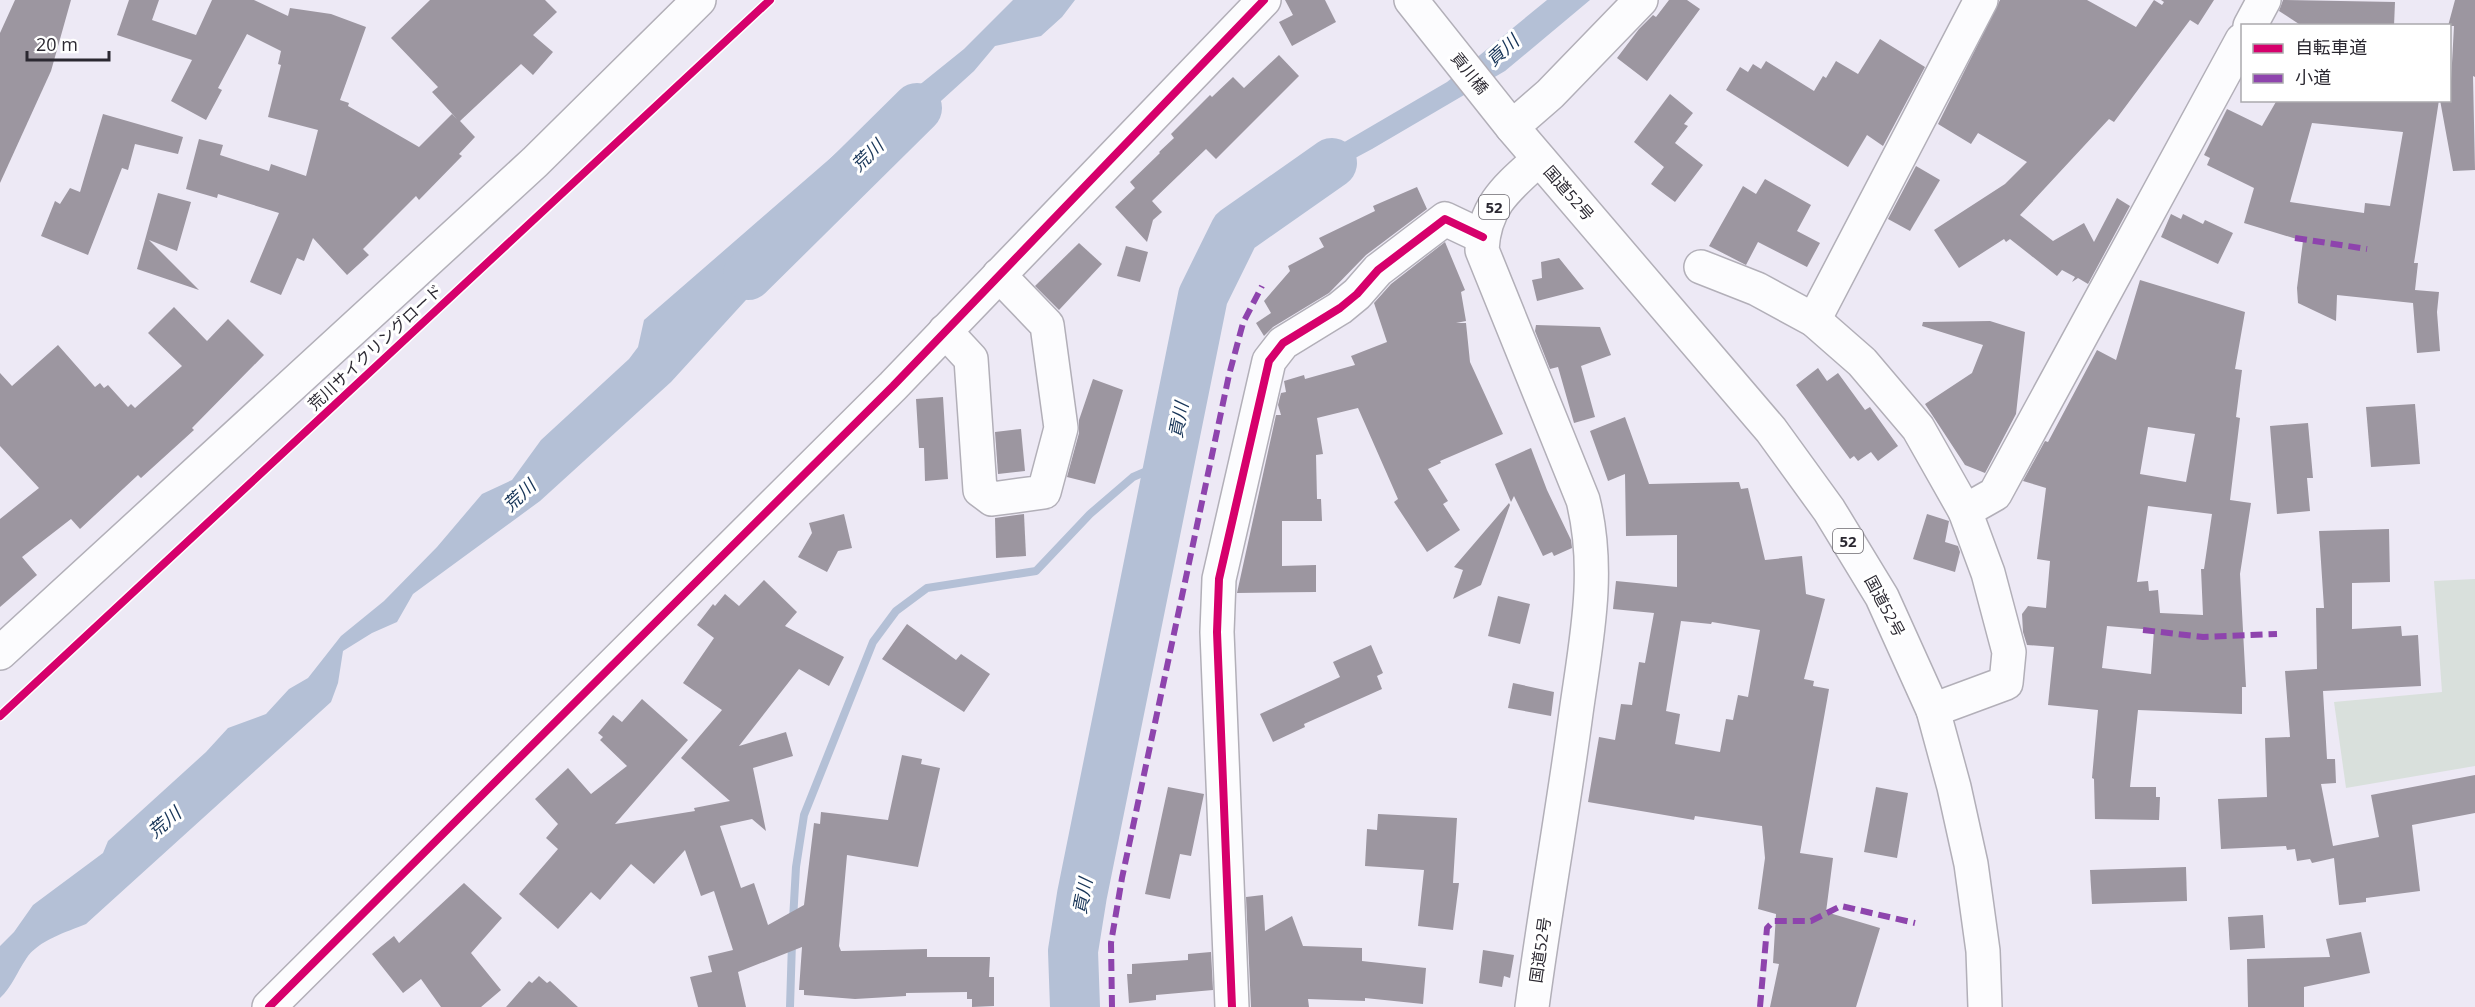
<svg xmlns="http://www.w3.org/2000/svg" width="2475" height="1007" viewBox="0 0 2475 1007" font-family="'Open Sans','Noto Sans JP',sans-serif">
<rect width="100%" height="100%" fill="#ede9f5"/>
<polygon fill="#d9e0dc" points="2475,579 2475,766 2346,788 2334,702 2442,692 2434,581"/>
<g fill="#b4c0d6">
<path d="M1013 0H1075L1062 17 1041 36 995 46 974 71 898 140 877 152 838 168 798 220 796 237 768 276 671 382 540 501 413 594 397 622 372 633 343 651 338 683 331 702 86 924C67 932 38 940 26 959 17 972 12 987 0 998V946L14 932 33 905 103 853 108 841 206 752 228 728 266 714 289 689 308 678 341 636 384 601 437 547 482 494 512 480 541 440 629 359 638 347 644 320 856 136 964 49Z"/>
<polygon points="1547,0 1590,0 1505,71 1372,149 1275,201 1329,151 1447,82"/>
</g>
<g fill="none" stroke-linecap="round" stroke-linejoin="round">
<g stroke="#b4c0d6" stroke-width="8">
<polyline points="793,920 796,867 804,815 873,642 896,611 927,588 1036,571 1090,514 1133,477 1170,461"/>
<polyline points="790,1007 792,942"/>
</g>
<g stroke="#b4c0d6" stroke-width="50">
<polyline points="748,275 917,108"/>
<polyline points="1075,1007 1073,951 1082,895 1203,296 1235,231 1332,163"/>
</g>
</g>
<g fill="#9c96a0" fill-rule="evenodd">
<polygon points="15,0 71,0 51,71 0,183 0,33"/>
<polygon points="129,0 159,0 152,20 196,35 212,0 254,0 288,16 290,8 331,14 366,27 340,100 349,103 348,106 419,147 452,114 457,119 432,92 438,87 391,38 430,0 545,0 557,12 533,35 553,52 533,75 521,64 460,121 475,137 459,154 462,156 419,200 416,196 363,249 369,255 347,275 313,238 304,261 297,258 281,295 250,282 279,213 218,194 217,198 186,189 199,139 223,145 220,155 269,171 271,164 306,176 318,130 268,117 281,65 278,64 281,51 247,34 218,88 222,90 206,120 171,101 192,60 117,35"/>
<polygon points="1285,0 1325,0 1336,22 1292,46 1279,22 1293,15"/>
<polygon points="1669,0 1687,0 1700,9 1647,81 1617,58 1639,29 1653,15 1656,17"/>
<polygon points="2000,0 2087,0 2136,27 2154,0 2162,5 2164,2 2161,0 2214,0 2198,25 2190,20 2114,122 2109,119 2020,215 2053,241 2084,223 2094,242 2117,198 2130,206 2088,284 2078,278 2072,282 2075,277 2062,270 2057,276 2010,239 2006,242 2004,239 1959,268 1934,230 2005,184 2027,162 1978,133 1971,144 1938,124"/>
<polygon points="2283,0 2395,2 2394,26 2302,26 2279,11"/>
<polygon points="2455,0 2475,0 2475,77 2473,76 2475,170 2453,171 2440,100 2450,100 2454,26 2448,26"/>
<polygon points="1880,39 1925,67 1883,146 1867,135 1848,167 1726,90 1740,67 1748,72 1753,64 1761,69 1766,61 1814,91 1823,76 1826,78 1836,61 1858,74"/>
<polygon points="1279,55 1299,76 1216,159 1206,149 1152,201 1162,212 1153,220 1147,242 1115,207 1135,188 1130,182 1160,153 1159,152 1174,138 1171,134 1210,95 1212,97 1233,77 1244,88"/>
<polygon points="1670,94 1693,113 1684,124 1688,126 1675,143 1703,165 1675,202 1651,184 1664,167 1634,142"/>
<path d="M2277 100H2439L2414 263H2418L2415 290 2439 292 2437 312 2440 351 2417 353 2413 303 2337 295 2336 321 2298 303 2297 288 2303 241 2244 223 2254 188 2207 165 2210 158 2204 155 2227 109 2262 126ZM2312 123 2403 132 2390 206 2365 203 2364 213 2290 202Z"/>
<polygon points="103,114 183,137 178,154 135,144 128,170 122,168 88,255 41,236 55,201 60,204 70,188 80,192"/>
<polygon points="1916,166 1940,180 1910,231 1888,219"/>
<polygon points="1765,179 1811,205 1797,231 1820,243 1807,267 1758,242 1746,265 1709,246 1743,186 1756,194"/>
<polygon points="1417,187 1427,209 1366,255 1329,293 1273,327 1264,336 1256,323 1271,313 1264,301 1290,271 1288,266 1324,247 1319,238 1375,211 1373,206"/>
<polygon points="158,193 191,202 177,251 149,240 199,290 137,269"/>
<polygon points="2171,214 2181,219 2183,214 2203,224 2205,220 2233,233 2218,264 2161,237"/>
<polygon points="1445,242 1465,290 1461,292 1466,321 1456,323 1466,323 1470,362 1503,434 1440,461 1441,463 1428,469 1448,501 1443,504 1460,530 1427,552 1394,502 1398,499 1358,408 1317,418 1323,454 1316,455 1317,499 1321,499 1322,521 1282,521 1282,566 1316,565 1316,592 1237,593 1276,415 1281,415 1278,405 1281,393 1286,392 1284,381 1304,375 1305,379 1355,365 1351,356 1387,342 1374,303 1391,284"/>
<polygon points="1079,243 1102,264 1059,310 1035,286"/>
<polygon points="1126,246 1148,252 1140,282 1117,276"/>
<polygon points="1559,258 1584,289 1537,301 1532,280 1542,278 1541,262"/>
<path d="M2140 280 2245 312 2235 369 2242 370 2236 417 2240 418 2230 500 2251 503 2240 574 2246 687H2242V714L2138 710 2130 787H2156V797H2160L2159 820 2095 819 2094 779 2092 778 2098 710 2048 705 2054 647 2027 645 2023 632 2022 614 2028 606 2046 608 2050 561 2037 559 2046 488 2023 481 2045 441 2048 442 2097 350 2116 360ZM2148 427 2195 434 2186 482 2140 474ZM2148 506 2212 514 2204 569H2201L2203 615 2160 613 2158 590 2149 591 2148 581 2137 582ZM2107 626 2154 630 2151 674 2102 668Z"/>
<polygon points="174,307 207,341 228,319 264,355 192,428 194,430 141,478 138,475 80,529 71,519 22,557 37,575 0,607 0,519 39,488 0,446 0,373 12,386 58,345 95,387 100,383 104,388 108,385 128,407 131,404 135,408 182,366 148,333"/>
<polygon points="1990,321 2025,332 2016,414 1985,473 1965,465 1925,404 1972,373 1983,345 1922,326 1923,322"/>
<polygon points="1536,325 1600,327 1611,355 1581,366 1595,417 1574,423 1558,367 1550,369 1535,331"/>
<polygon points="1818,368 1827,381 1838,373 1865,410 1870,407 1898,446 1878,461 1871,452 1858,461 1854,456 1850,459 1796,385"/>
<polygon points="1093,379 1123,390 1095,484 1067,477 1079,433 1079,420"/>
<polygon points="943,397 948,479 925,481 924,448 919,448 916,399"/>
<polygon points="2415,404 2420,464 2371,467 2366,407"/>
<path d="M1625 417 1649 484 1739 482 1741 489 1748 488 1765 560 1802 556 1806 594 1825 599 1804 679 1814 681 1813 686 1829 689 1800 853 1833 858 1826 912 1880 928 1856 1007H1770L1779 964 1773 963 1776 914 1758 909 1765 858 1762 826 1695 816 1694 820 1588 802 1599 737 1615 740 1621 704 1632 705 1639 662 1645 663 1654 613 1613 609 1616 581 1677 587V535L1626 536 1625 474 1608 481 1590 431ZM1681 621 1711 624 1712 622 1760 630 1748 697 1738 695 1733 720 1726 719 1720 752 1675 744 1680 714 1666 711Z"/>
<polygon points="2308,423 2313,478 2307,478 2310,511 2277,514 2270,426"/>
<polygon points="1021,429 1025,471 998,474 995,432"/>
<polygon points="1531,448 1547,490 1571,540 1572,548 1554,556 1552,552 1543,556 1514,496 1511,502 1495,464"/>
<polygon points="1509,503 1510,505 1481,585 1453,599 1463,570 1454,567"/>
<polygon points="844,514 852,548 838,551 827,572 798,557 812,533 809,523"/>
<polygon points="1024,514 1026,556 996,558 995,518"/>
<polygon points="1927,514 1949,521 1945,542 1958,546 1960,552 1955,572 1913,559"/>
<polygon points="2389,529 2390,582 2352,583 2352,629 2401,626 2402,636 2418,635 2421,686 2323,691 2327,759 2335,759 2336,783 2321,784 2333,846 2379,837 2371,795 2475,775 2475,813 2412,825 2420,891 2366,898 2366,902 2339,905 2334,858 2312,863 2310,859 2297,861 2295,849 2287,850 2286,846 2221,849 2218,799 2267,797 2265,738 2290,737 2285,671 2317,669 2316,608 2324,608 2319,531"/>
<polygon points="764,580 797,612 785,626 844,657 829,686 799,669 739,746 786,732 793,756 753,768 766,831 752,819 720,826 741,888 754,883 768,925 804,905 814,823 820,824 821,812 888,820 902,755 922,759 921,764 940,768 918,867 847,855 839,946 841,951 927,949 927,957 990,957 989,977 994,977 994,1006 972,1007 972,999 967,999 967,992 906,993 906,996 855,999 804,995 804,990 799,990 802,947 738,972 746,1007 698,1007 690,977 712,972 708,956 733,950 714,891 701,896 685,850 654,884 631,864 600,900 591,892 558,929 519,894 558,849 546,838 558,824 535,799 568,768 591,794 627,766 600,740 603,737 598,733 613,715 622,722 642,699 688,740 615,824 695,811 694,808 730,801 681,758 722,710 683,683 714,638 697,625 713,604 715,606 725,594 739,606"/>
<polygon points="1498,596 1530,604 1520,644 1488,636"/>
<polygon points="907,624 956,660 961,654 990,674 964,712 882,659"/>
<polygon points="1371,645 1383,673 1377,676 1382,689 1304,724 1305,727 1273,742 1260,714 1340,677 1333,662"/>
<polygon points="1513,683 1554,692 1551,716 1508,708"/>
<polygon points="1168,787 1204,794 1191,856 1180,854 1170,899 1145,894"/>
<polygon points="1876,787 1908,793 1897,858 1864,852"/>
<polygon points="1378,814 1457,818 1453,883 1459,883 1453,930 1418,926 1424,870 1365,866 1367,829 1377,830"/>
<polygon points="2186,867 2187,901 2092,904 2090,870"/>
<polygon points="464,883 502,918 471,953 501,990 481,1007 441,1007 421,979 403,993 372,954 394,936 399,943"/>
<polygon points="1263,895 1265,931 1292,916 1303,946 1362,948 1362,961 1426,968 1423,1004 1365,998 1365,1001 1308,999 1309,1007 1251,1007 1246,897"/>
<polygon points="2263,915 2265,948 2230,950 2228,917"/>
<polygon points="2361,932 2370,973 2304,987 2304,1007 2248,1007 2247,959 2330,957 2326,939"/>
<polygon points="1483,950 1514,955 1510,978 1504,976 1502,987 1479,983"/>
<polygon points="1211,952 1213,990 1156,995 1156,1000 1129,1003 1127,974 1132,974 1132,964 1188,960 1188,954"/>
<polygon points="539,976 547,983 550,981 578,1007 506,1007 529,981 532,983"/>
</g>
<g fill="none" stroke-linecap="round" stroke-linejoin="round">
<g stroke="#b2afb8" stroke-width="36">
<g id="minor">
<polyline points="2250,26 2264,0"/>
<polyline points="1512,127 1550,94 1641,0"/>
<polyline points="1701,267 1757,289 1814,320 1862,362 1918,428 1965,511 1988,573 2009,652 2006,683 1933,710"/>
<polyline points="1814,320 1981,0"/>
<polyline points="945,331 971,359 980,490 992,499 1044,492 1061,428 1047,325 999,275"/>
<polyline points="1965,511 1995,494 2242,40"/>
<polyline points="0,653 535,162 699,0"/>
<polyline points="269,1007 893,386 1264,0"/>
<polyline points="1232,1007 1217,632 1219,579 1269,361 1283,343 1340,308 1357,294 1378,270 1445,219 1483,237"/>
</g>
</g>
<g stroke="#b2afb8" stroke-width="36">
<g id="highway">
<polyline points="1411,0 1512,127 1771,430 1829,510 1882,597 1933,710 1954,787 1971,864 1983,951 1985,1007"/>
<path d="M1532 1007C1545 909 1563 811 1576 713 1586 641 1601 572 1583 500L1482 250C1484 205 1508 187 1539 159"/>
</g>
</g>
<use href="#minor" stroke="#fcfcfe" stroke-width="33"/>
<use href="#highway" stroke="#fcfcfe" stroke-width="33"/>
<g stroke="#8e44ad" stroke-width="6" stroke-dasharray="12 6" stroke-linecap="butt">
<polyline points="2295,238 2367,249"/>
<polyline points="2143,630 2203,637 2277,634"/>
<polyline points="1112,1007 1111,943 1122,878 1229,375 1243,323 1262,286"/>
<polyline points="1760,1007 1767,928 1774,921 1811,921 1841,906 1915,923"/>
</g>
<g stroke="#fff" stroke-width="11">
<g id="cycleway">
<polyline points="0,716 770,0"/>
<polyline points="269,1007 893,386 1264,0"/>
<polyline points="1232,1007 1217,632 1219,579 1269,361 1283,343 1340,308 1357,294 1378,270 1445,219 1483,237"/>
</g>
</g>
<use href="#cycleway" stroke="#d6006c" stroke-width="8"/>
</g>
<g text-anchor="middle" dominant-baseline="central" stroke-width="6" stroke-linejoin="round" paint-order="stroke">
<g fill="#fff" stroke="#6b686f" stroke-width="1.5">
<rect x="1479" y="195" width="30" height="24" rx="4.5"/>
<rect x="1833" y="529" width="30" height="24" rx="4.5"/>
</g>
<g font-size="15" font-weight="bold" fill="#2b2831">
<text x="1494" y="207">52</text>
<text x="1848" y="541">52</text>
</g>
<g font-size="16" fill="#2b2831" stroke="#fff">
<text transform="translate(1470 73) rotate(51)">貢川橋</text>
<text transform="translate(1569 193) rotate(49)">国道52号</text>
<text transform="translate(375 347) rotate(-43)">荒川サイクリングロード</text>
<text transform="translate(1885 606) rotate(62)">国道52号</text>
<text transform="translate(1540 950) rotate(-82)">国道52号</text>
</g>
<g font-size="18" font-style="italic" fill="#163457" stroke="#fff">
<text transform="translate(1502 50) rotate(-42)">貢川</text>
<text transform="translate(867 155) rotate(-44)">荒川</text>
<text transform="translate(1178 420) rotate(-79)">貢川</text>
<text transform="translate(519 495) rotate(-43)">荒川</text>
<text transform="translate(164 822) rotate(-40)">荒川</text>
<text transform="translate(1082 896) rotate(-79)">貢川</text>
</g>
</g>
<rect x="2241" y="24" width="210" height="78" fill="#ffffff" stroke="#aaa9ad" stroke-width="1.5"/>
<rect x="2253" y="44" width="30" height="9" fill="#d6006c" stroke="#aaa9ad" stroke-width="1.5"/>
<text x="2295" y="54" font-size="18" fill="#2b2831">自転車道</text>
<rect x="2253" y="74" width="30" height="9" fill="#8e44ad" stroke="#aaa9ad" stroke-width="1.5"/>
<text x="2295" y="84" font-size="18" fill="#2b2831">小道</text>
<path d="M27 51v9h82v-9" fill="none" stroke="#2b2831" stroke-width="3"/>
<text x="36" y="51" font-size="18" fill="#2b2831" stroke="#ffffff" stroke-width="4.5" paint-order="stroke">20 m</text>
</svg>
